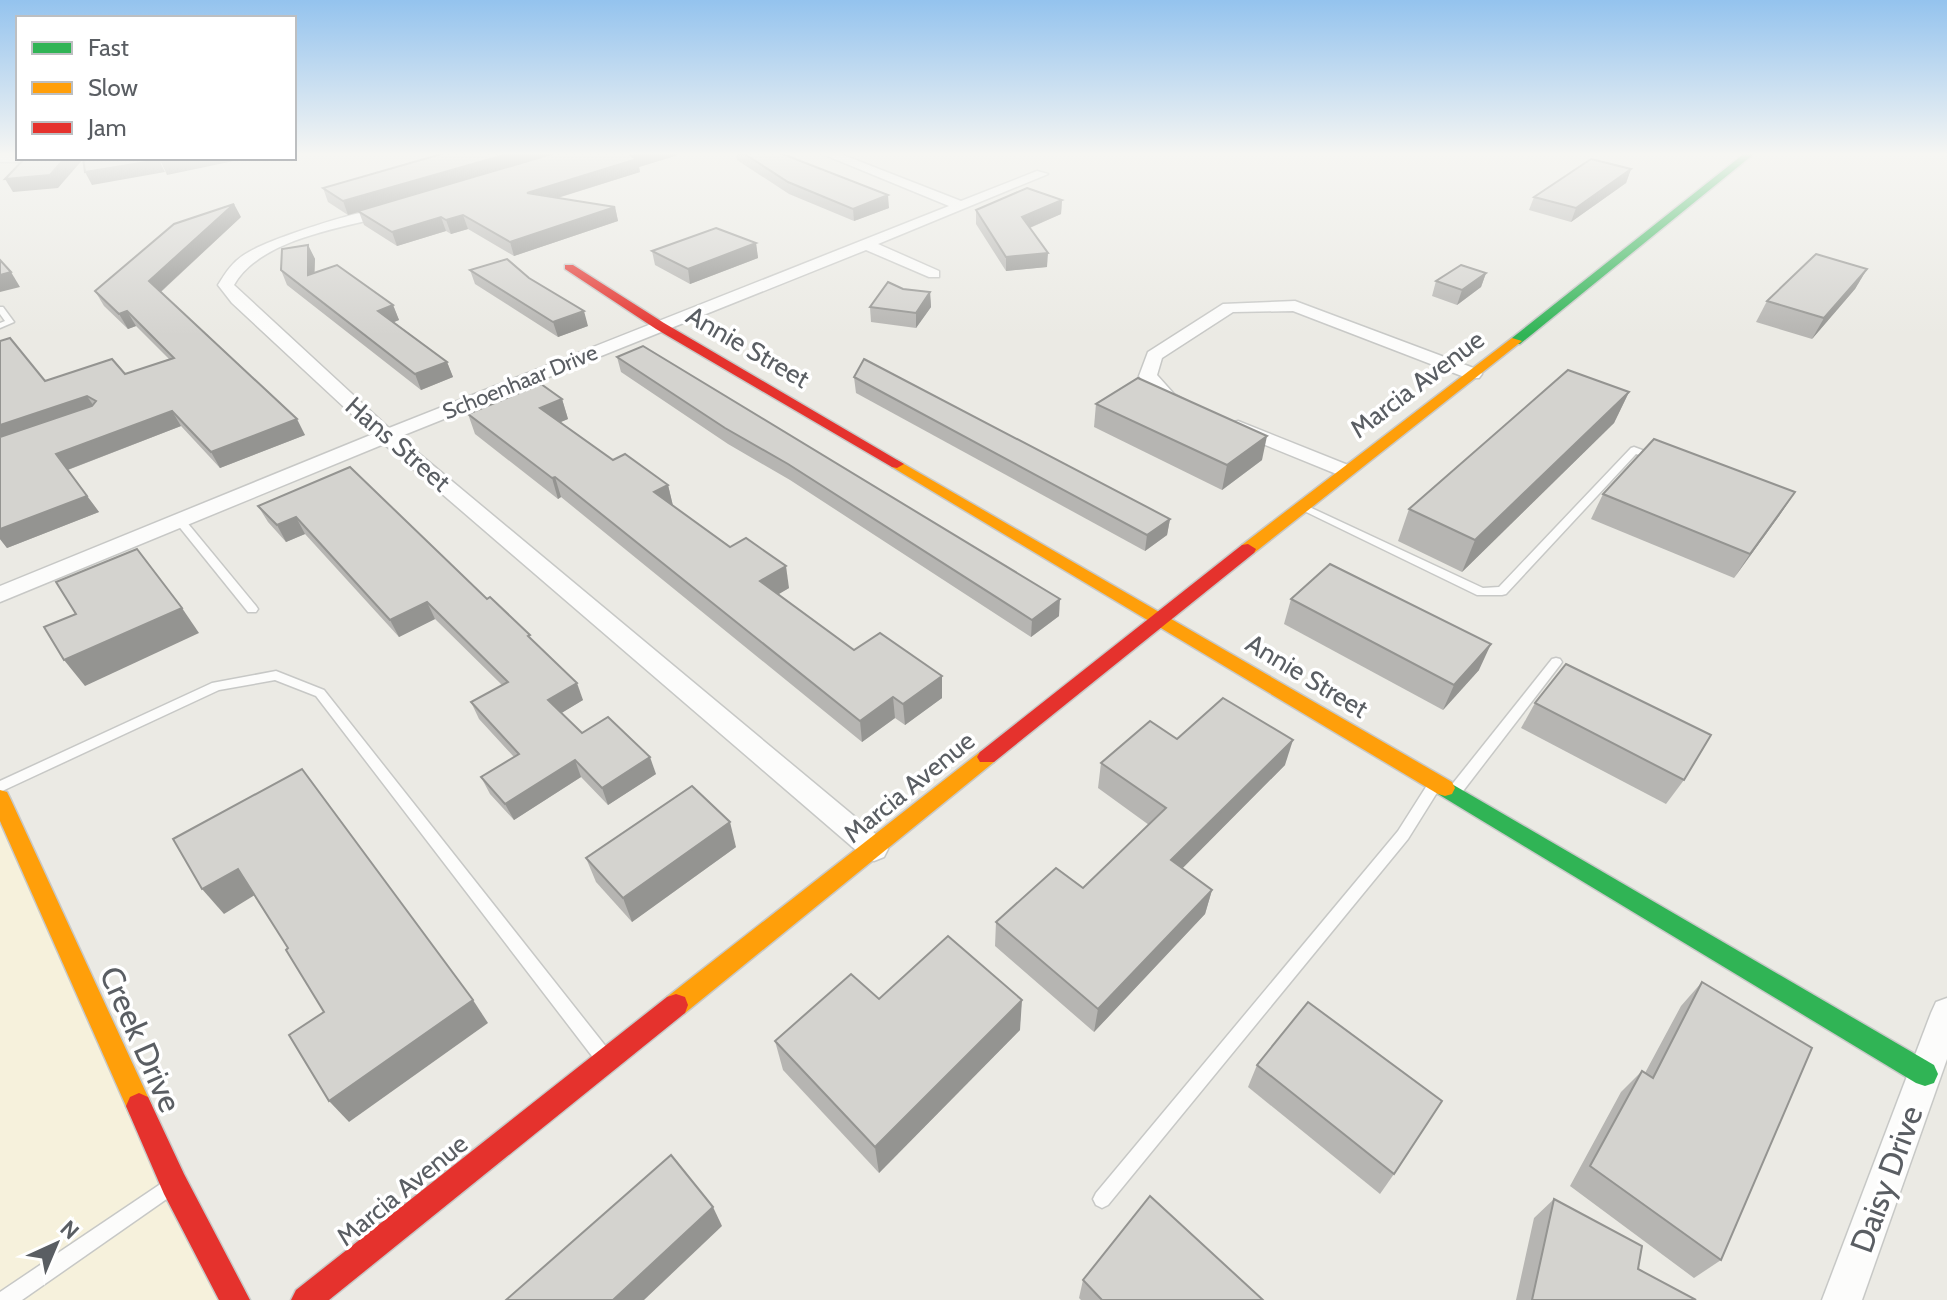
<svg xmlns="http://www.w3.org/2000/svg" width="1947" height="1300" viewBox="0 0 1947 1300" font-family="Cabin,sans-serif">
<rect width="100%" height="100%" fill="#ebeae4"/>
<polygon fill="#f6f1dc" points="0,799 237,1300 0,1300"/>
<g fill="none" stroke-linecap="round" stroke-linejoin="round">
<g stroke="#c7c8c6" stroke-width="3">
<g id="lane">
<polygon points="0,307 3,307 14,322 0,328 0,323 5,321 0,314"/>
<polygon points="1634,447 1661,457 1656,460 1636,454 1506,594 1502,595 1477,595 1296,507 1301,504 1305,505 1483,588 1499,587 1631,448"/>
<polygon points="181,519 185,520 256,606 258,609 256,612 248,612 177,524 176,522 177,520"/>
<polygon points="1556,658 1560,659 1562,662 1560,665 1460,795 1455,796 1450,795 1448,791 1450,787 1552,659"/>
<polygon points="276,671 324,690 607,1048 609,1054 607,1060 601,1062 595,1060 316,696 275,680 219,690 0,792 0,781 212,683"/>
<polygon points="1436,778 1441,779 1443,783 1408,839 1108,1205 1102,1208 1096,1205 1093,1199 1096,1193 1398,831 1431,779"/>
<polygon points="165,1181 171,1184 174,1190 171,1196 22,1300 0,1300 0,1292"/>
</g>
</g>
<g stroke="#c7c8c6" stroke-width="3">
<g id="street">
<path d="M820 153H838L961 201 1037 171 1048 174 878 244 939 271V277H929L866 250 399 437 884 841 888 849 884 857 874 861 864 857 384 444 0 602V586L373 434 232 303 218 285C226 272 233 261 247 253 269 239 372 205 395 208V214C347 227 260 238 234 285L389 428 949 206Z"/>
<polygon points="0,154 18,154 18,158 60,158 54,162 0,162"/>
<path d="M1295 301 1479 370 1482 374 1479 378H1467L1293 311 1233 312 1162 358 1157 375 1174 394 1195 405 1192 409C1169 415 1151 392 1139 376L1148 352 1223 304Z"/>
<polygon points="1238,421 1353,467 1356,471 1346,477 1339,475 1231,431 1229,427 1231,423"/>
<polygon points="1947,998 1947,1059 1862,1300 1822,1300 1931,1013 1936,1002"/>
</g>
</g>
<g stroke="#c8c9c8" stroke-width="3">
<g id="fast">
<polygon points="1745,153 1755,153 1520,344 1512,344 1512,338"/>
<polygon points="1445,780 1934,1065 1938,1074 1934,1083 1925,1086 1916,1083 1438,794 1435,788 1438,782"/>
</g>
</g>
<g stroke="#c8c9c8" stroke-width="3">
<g id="slow">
<polygon points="1512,338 1522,341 1254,553 1242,553 1240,549 1242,545"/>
<polygon points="897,460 1452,782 1455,788 1452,794 1445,796 1438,794 892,467 890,464"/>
<polygon points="987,749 994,752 997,757 994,762 685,1013 676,1016 667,1013 664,1005 667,997 980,752"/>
<polygon points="0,790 7,792 10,798 148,1097 152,1106 148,1115 139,1119 130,1115 0,821"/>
</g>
</g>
<g stroke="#c8c9c8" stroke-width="3">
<g id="jam">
<polygon points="565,265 573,265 664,323 904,464 897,468 892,467 656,329 565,269"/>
<polygon points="1248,544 1256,549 1254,553 994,762 980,762 977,757 980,752 1242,545"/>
<polygon points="676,994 685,997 688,1005 685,1013 329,1300 291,1300 296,1290 667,997"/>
<polygon points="139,1093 148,1097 184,1174 250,1300 219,1300 164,1194 126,1106 130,1097"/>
</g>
</g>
<use href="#lane" fill="#fcfcfb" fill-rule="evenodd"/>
<use href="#street" fill="#fcfcfb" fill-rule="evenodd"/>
<use href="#fast" fill="#30b455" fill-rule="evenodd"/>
<use href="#slow" fill="#ff9f0a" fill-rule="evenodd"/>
<use href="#jam" fill="#e5322d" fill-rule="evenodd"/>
</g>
<g fill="#b6b5b2">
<polygon points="445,153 678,153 678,155 639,167 640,172 558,198 615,207 618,221 514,256 468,229 451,234 446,231 397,246 364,225 359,212 348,215 328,202 323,188"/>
<polygon points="736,153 780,153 889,208 854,221 789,194 737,160"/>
<polygon points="1631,169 1626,183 1571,222 1529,210 1534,197"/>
<polygon points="1062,200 1061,214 1030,228 1047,267 1006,271 976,224 976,210"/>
<polygon points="241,217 161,292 305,435 220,468 181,426 68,470 99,512 7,548 0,539 0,341 45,381 125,374 169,359 136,326 128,329 104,306 95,291"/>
<polygon points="756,243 758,258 690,284 655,265 652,251"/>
<polygon points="308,245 315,259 314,272 393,305 399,320 394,322 447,362 453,377 421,390 287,285 281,270"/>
<polygon points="1867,269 1855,289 1812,339 1756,322 1767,301"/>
<polygon points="470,270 588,326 558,337 475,284"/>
<polygon points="1486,273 1481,287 1457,305 1432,296 1436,281"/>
<polygon points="903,289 930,292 931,307 916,328 871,322 870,307"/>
<polygon points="617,357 1059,616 1031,637 790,480 728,444 621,372"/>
<polygon points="854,377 1170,519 1167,535 1145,551 856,393"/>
<polygon points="1629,392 1614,423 1462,572 1398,541 1409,509"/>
<polygon points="562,399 568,419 560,422 613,460 668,485 673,506 789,588 778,594 854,650 942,698 905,725 895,718 862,742 561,497 558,499 475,434 468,414"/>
<polygon points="1096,404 1262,460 1222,490 1094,427"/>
<polygon points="350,467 487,599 532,640 583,700 561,713 582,733 656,774 608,805 581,777 514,820 490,794 481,777 514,757 479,719 471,702 502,685 435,619 399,637 305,534 286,542 268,522 258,506"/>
<polygon points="1795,492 1779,516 1734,578 1591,519 1603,494"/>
<polygon points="1291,599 1479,670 1443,710 1284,624"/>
<polygon points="1535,703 1684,780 1666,804 1521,728"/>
<polygon points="1177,739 1285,765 1182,868 1212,890 1205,914 1094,1032 995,946 996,922 1083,888 1149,825 1098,788 1101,763"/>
<polygon points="736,847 632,922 596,882 586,858"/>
<polygon points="1702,982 1721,1260 1694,1278 1570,1186 1621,1092 1642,1071 1645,1073 1681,1006"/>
<polygon points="1020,1030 879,1173 783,1070 775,1041"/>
<polygon points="1257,1065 1394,1174 1380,1194 1248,1087"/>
<polygon points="1554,1199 1638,1269 1696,1300 1516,1300 1534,1218"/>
<polygon points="1083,1280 1263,1300 1081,1300 1079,1298"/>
</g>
<g fill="#949491">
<polygon points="511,153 559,153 348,215 343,201"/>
<polygon points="640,153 678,153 678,155 639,167 640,172 531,206 527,193"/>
<polygon points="65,158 84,158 58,188 13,192 5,179"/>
<polygon points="183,158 248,158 167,175 161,162"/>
<polygon points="159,160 165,172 92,185 85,172"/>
<polygon points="1631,169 1626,183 1571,222 1576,208"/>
<polygon points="888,195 889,208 854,221 853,209"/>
<polygon points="1062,200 1061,214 1022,231 1022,217"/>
<polygon points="234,204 241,217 157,295 149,281"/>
<polygon points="615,207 618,221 514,256 510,242"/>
<polygon points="463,215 468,229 451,234 446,220"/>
<polygon points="441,217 446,231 397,246 392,232"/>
<polygon points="756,243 758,258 690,284 688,269"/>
<polygon points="308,245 315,259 314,289 308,275"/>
<polygon points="1048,253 1047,267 1006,271 1006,257"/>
<polygon points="1867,269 1855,289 1812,339 1824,318"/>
<polygon points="11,272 20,287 0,292 0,275"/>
<polygon points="1486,273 1481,287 1457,305 1462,290"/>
<polygon points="930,292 931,307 916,328 916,313"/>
<polygon points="393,305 399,320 384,326 378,311"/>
<polygon points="127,311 136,326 128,329 119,314"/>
<polygon points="584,311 588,326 558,337 553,322"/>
<polygon points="447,362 453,377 421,390 415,374"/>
<polygon points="1629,392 1614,423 1462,572 1475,540"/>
<polygon points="87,396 97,411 0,445 0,425"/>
<polygon points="562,399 568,419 547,428 540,408"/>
<polygon points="172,411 181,426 67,470 56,454"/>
<polygon points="297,419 305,435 220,468 211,452"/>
<polygon points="1267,436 1262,460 1222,490 1227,465"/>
<polygon points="555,477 561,497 558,499 552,478"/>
<polygon points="668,485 673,506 654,492"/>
<polygon points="1795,492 1779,516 1734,578 1750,554"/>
<polygon points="87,496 99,512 7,548 0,539 0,529"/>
<polygon points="296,517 305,534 286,542 277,525"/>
<polygon points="1170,519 1167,535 1145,551 1147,535"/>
<polygon points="786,566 789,588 764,603 760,581"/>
<polygon points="1060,599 1059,616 1031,637 1032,620"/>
<polygon points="427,602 435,619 399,637 390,620"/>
<polygon points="182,608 199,633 85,686 64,660"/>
<polygon points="1491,644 1479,670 1443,710 1454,685"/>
<polygon points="942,676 942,698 905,725 903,704"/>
<polygon points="577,683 583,700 555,717 548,700"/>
<polygon points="893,697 895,718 862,742 860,721"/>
<polygon points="1293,740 1285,765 1166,885 1171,860"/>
<polygon points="650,757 656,774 608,805 602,788"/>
<polygon points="575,760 581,777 514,820 505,804"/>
<polygon points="730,822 736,847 632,922 623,898"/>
<polygon points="238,869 258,893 224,914 202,889"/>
<polygon points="1212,890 1205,914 1094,1032 1098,1009"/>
<polygon points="473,1000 488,1023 349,1122 329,1101"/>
<polygon points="1022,1000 1020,1030 879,1173 875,1147"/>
<polygon points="713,1207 722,1226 644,1300 613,1300"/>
</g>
<g fill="#d4d3cf" stroke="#949491" stroke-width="2">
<polygon points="445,153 511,153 343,201 323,188"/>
<polygon points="555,153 640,153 631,156 637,159 527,193 615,207 510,242 463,215 446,220 441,217 392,232 358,211"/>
<polygon points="743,153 780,153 888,195 853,209 788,182"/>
<polygon points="25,158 65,158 50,175 5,179"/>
<polygon points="83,158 183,158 161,162 159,160 85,172"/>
<polygon points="1591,159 1631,169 1576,208 1534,197"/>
<polygon points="1027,188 1062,200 1022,217 1048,253 1006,257 976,210"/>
<polygon points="234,204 149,281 297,419 211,452 172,411 56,454 87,496 0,529 0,437 92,406 96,401 87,396 0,425 0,341 10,338 45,381 112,359 125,374 174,358 127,311 119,314 95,291 174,224"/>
<polygon points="716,228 756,243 688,269 652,251"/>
<polygon points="308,245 308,275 337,265 393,305 378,311 447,362 415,374 281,270 282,249"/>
<polygon points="1816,254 1867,269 1824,318 1767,301"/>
<polygon points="507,259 529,278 584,311 553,322 470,270"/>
<polygon points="0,260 11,272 0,275"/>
<polygon points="1461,265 1486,273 1462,290 1436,281"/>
<polygon points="888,282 903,289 930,292 916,313 870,307"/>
<polygon points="643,346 1060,599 1032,620 788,464 725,428 617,357"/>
<polygon points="864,359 1170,519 1147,535 854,377"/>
<polygon points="1568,370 1629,392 1475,540 1409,509"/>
<polygon points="1138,378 1267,436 1227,465 1096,404"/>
<polygon points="541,384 562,399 540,408 613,460 625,454 668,485 654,492 730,547 746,538 786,566 760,581 854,650 880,633 942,676 903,704 893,697 860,721 555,477 552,478 468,414"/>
<polygon points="1654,439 1795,492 1750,554 1603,494"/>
<polygon points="350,467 487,599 490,597 530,635 528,636 577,683 548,700 582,733 608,717 650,757 602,788 575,760 505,804 481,777 519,754 471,702 508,682 427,602 390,620 296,517 277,525 258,506"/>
<polygon points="137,549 182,608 64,660 44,627 76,614 56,582"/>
<polygon points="1330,564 1491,644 1454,685 1291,599"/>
<polygon points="1566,664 1711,735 1684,780 1535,703"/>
<polygon points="1223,698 1293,740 1171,860 1212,890 1098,1009 996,922 1056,868 1083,888 1166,808 1101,763 1150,721 1177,739"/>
<polygon points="302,769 473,1000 329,1101 289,1035 324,1012 286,950 288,948 238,869 202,889 173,839"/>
<polygon points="692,786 730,822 623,898 586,858"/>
<polygon points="948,936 1022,1000 875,1147 775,1041 851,974 879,999"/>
<polygon points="1702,982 1812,1048 1721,1260 1590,1166 1642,1071 1653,1078"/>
<polygon points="1308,1002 1442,1101 1394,1174 1257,1065"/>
<polygon points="671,1155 713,1207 613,1300 506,1300"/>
<polygon points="1150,1196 1263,1300 1102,1300 1083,1280"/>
<polygon points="1554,1199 1642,1246 1638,1269 1696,1300 1532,1300"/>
</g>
<linearGradient id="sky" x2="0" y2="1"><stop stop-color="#94c3ee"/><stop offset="0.46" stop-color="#f6f6f3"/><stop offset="1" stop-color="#f6f6f3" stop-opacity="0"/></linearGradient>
<rect width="1947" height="335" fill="url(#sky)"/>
<g text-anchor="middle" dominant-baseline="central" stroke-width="7" stroke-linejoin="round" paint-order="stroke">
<g font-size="22" fill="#5a5e63" stroke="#fff">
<text transform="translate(520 382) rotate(-22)">Schoenhaar Drive</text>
</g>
<g font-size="26" fill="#5a5e63" stroke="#fff">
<text transform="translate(748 347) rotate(30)">Annie Street</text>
<text transform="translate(1417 384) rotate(-37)">Marcia Avenue</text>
<text transform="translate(398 444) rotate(41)">Hans Street</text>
<text transform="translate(1307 676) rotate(31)">Annie Street</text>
<text transform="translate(909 787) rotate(-39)">Marcia Avenue</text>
<text transform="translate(402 1190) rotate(-39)">Marcia Avenue</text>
</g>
<g font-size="32" fill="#5a5e63" stroke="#fff">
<text transform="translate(141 1039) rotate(66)">Creek Drive</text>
<text transform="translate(1886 1179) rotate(-70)">Daisy Drive</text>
</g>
</g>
<rect x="16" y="16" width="280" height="144" fill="#ffffff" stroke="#bdbfc1" stroke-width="2"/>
<rect x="32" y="42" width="40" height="12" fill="#30b455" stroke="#bdbfc1" stroke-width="2"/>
<text x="88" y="56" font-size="24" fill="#5a5e63">Fast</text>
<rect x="32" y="82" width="40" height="12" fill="#ff9f0a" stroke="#bdbfc1" stroke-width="2"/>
<text x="88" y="96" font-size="24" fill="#5a5e63">Slow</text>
<rect x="32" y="122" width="40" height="12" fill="#e5322d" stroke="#bdbfc1" stroke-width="2"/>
<text x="88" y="136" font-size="24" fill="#5a5e63">Jam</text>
<g transform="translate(56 1244) rotate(44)" stroke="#ffffff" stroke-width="6" paint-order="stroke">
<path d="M0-6L14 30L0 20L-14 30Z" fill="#5a5e63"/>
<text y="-12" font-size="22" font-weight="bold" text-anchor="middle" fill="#5a5e63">N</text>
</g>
</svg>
